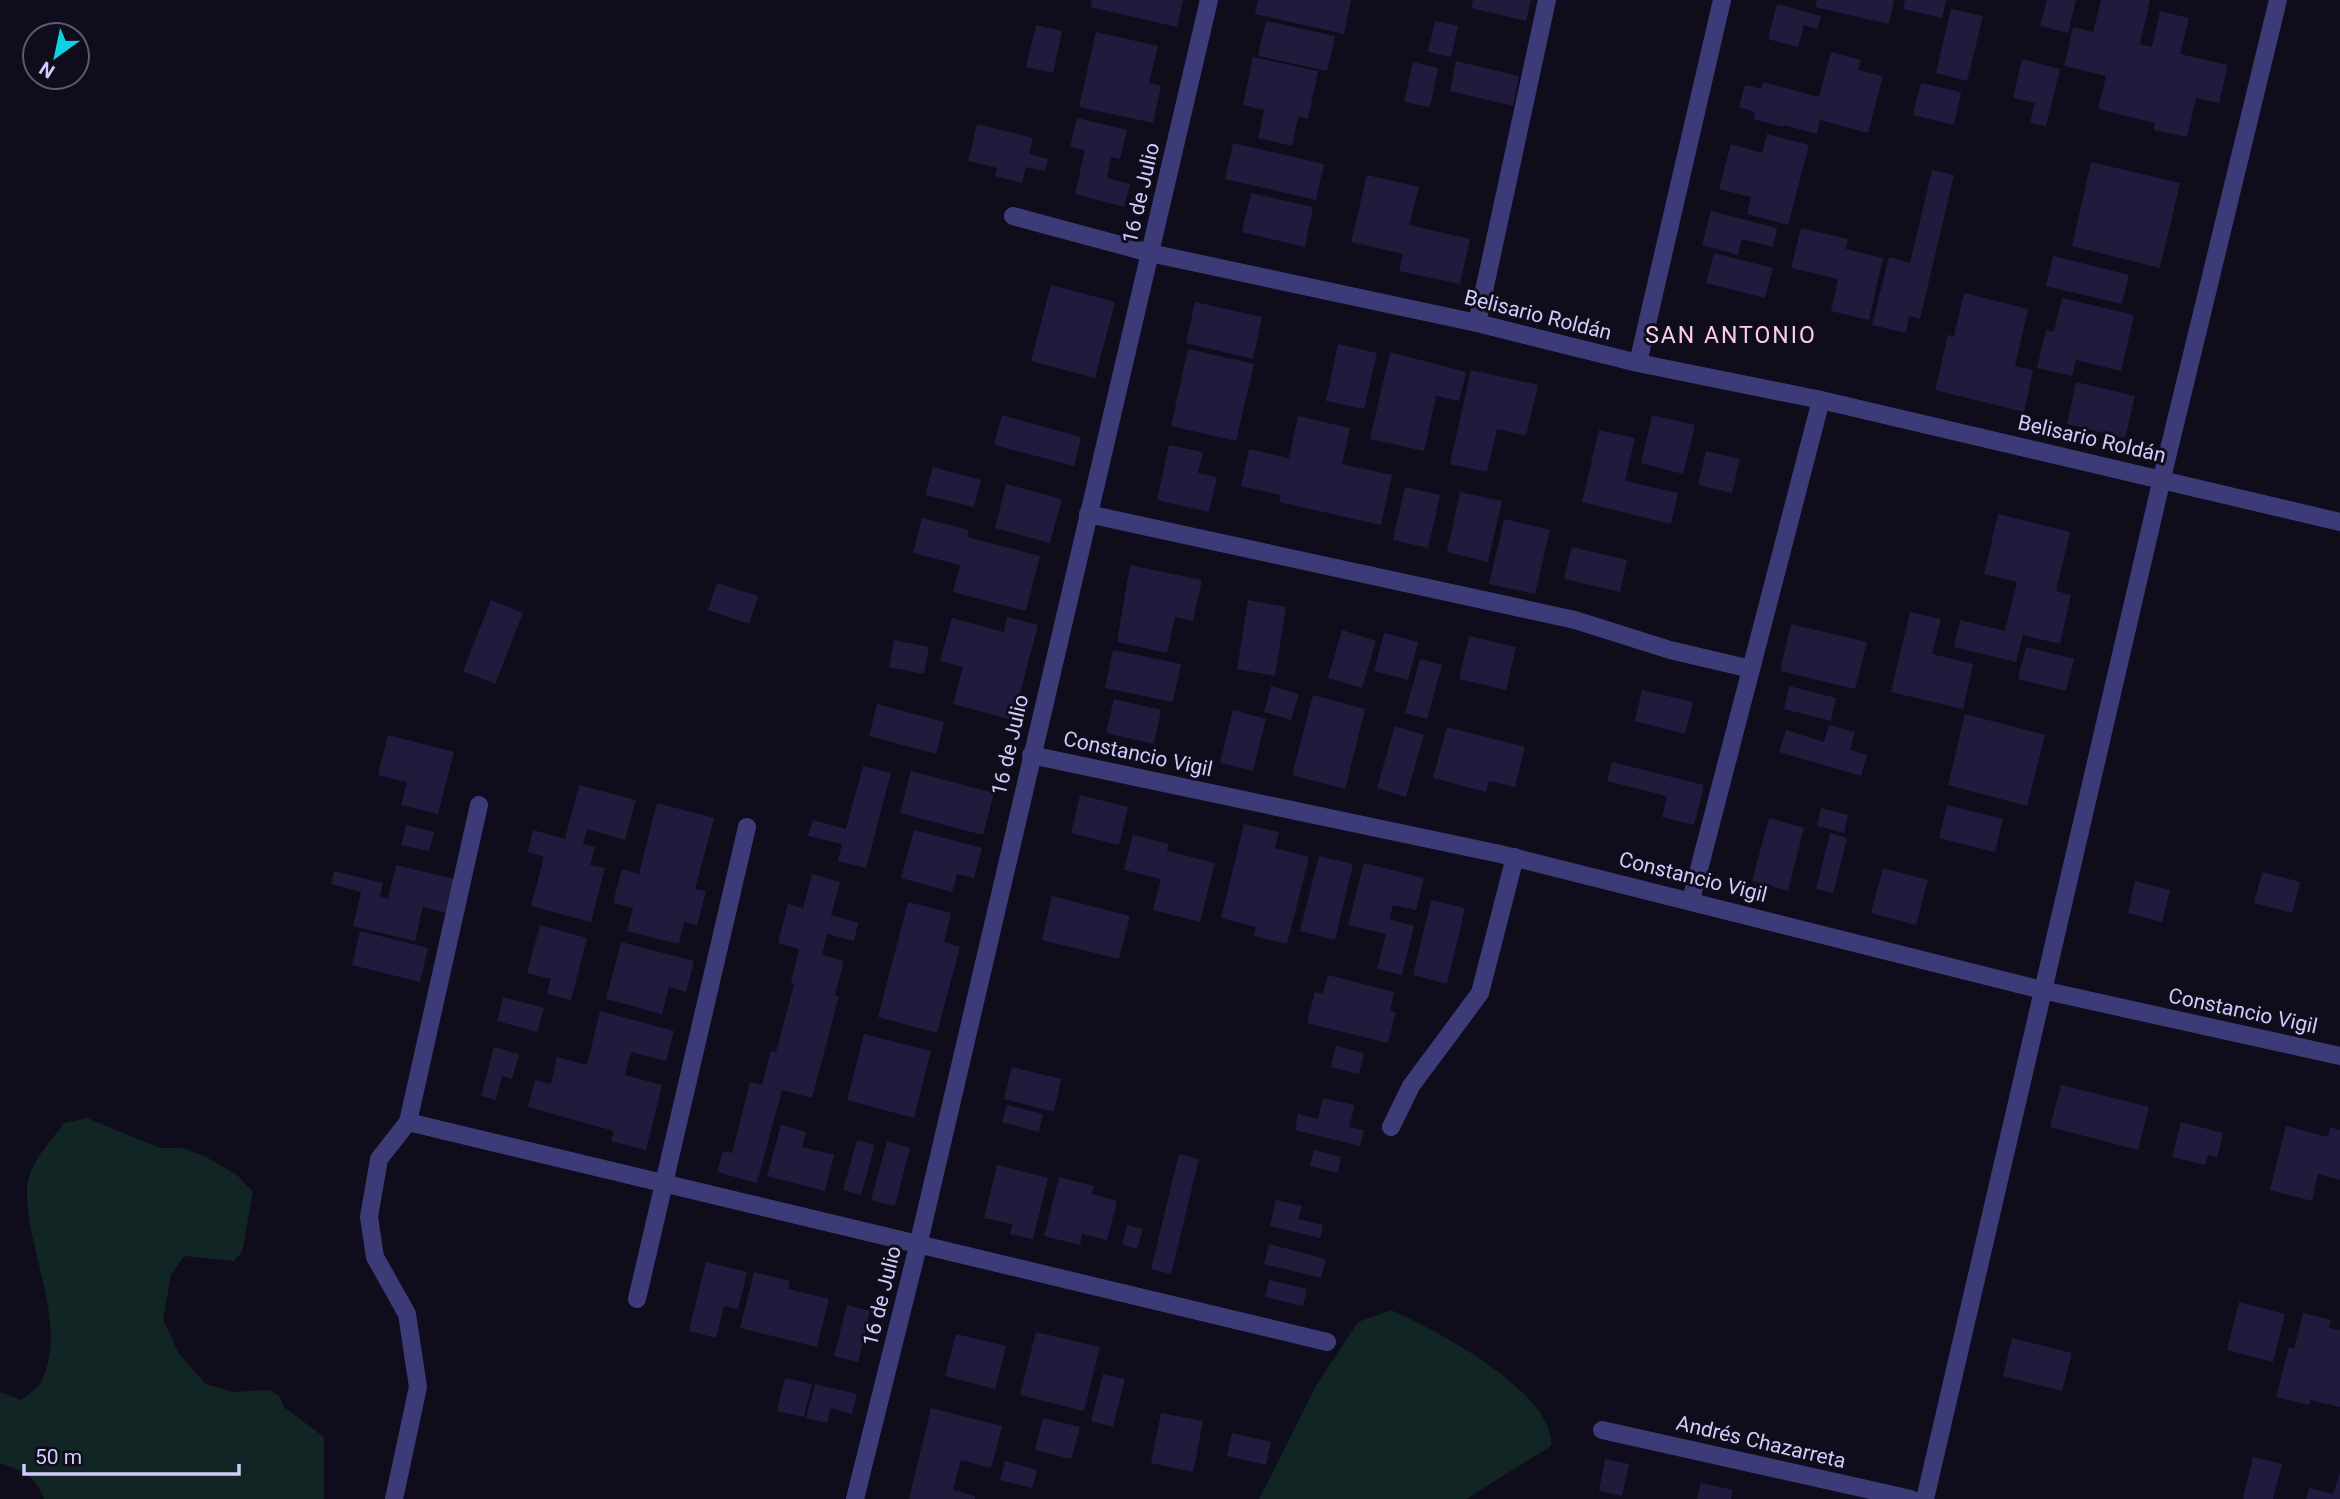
<svg xmlns="http://www.w3.org/2000/svg" width="2340" height="1499" viewBox="0 0 2340 1499" font-family="Roboto,sans-serif">
<rect width="100%" height="100%" fill="#0f0d1c"/>
<g fill="#102524">
<path d="M87 1118 160 1148H183L206 1157 237 1175 253 1192 242 1252 234 1261 184 1256 171 1275 163 1319 179 1354 206 1384 233 1392 269 1390 279 1396 284 1407 324 1437V1499H44C36 1476 23 1471 0 1463V1392L21 1400C28 1395 37 1389 41 1382 70 1324 25 1250 27 1188 28 1164 51 1141 64 1123Z"/>
<path d="M1391 1310C1434 1329 1555 1392 1551 1446L1466 1499H1259L1317 1384 1358 1322Z"/>
</g>
<g fill="#201a3c">
<polygon points="1092,0 1183,0 1177,27 1090,7"/>
<polygon points="1258,0 1351,0 1344,34 1255,14"/>
<polygon points="1473,0 1531,0 1526,21 1471,8"/>
<polygon points="1817,0 1894,0 1889,24 1815,7"/>
<polygon points="1905,0 1946,0 1942,18 1903,9"/>
<polygon points="2047,0 2076,0 2068,33 2040,26"/>
<polygon points="2101,0 2150,0 2140,44 2152,47 2160,11 2189,18 2180,54 2228,65 2219,103 2196,98 2187,137 2154,130 2155,123 2098,109 2106,76 2064,66 2073,27 2093,32"/>
<polygon points="1777,4 1821,16 1817,29 1804,25 1798,47 1768,39"/>
<polygon points="1951,9 1983,16 1967,81 1936,73"/>
<polygon points="1266,21 1335,36 1327,71 1258,56"/>
<polygon points="1435,21 1458,26 1451,57 1428,52"/>
<polygon points="1036,25 1062,31 1053,73 1026,67"/>
<polygon points="1096,32 1158,46 1149,83 1161,86 1153,123 1079,107"/>
<polygon points="1831,52 1861,60 1858,70 1883,76 1868,133 1820,120 1817,134 1784,125 1783,127 1753,119 1755,112 1739,107 1745,85 1761,89 1763,82 1819,97"/>
<polygon points="1253,57 1318,71 1308,119 1298,117 1292,146 1258,138 1264,110 1243,105"/>
<polygon points="2022,59 2060,69 2046,126 2030,123 2035,103 2013,98"/>
<polygon points="1456,61 1519,76 1513,106 1450,91"/>
<polygon points="1413,62 1438,68 1430,107 1404,102"/>
<polygon points="1921,83 1961,92 1954,125 1913,115"/>
<polygon points="1077,118 1127,130 1120,159 1111,157 1107,178 1130,184 1124,207 1075,194 1085,150 1070,147"/>
<polygon points="977,124 1033,138 1029,154 1048,159 1045,171 1026,167 1022,183 995,176 997,168 968,161"/>
<polygon points="1767,134 1809,145 1788,225 1747,214 1751,197 1719,189 1731,144 1762,153"/>
<polygon points="1233,143 1324,164 1316,200 1225,179"/>
<polygon points="2091,162 2180,183 2160,268 2072,246"/>
<polygon points="1932,170 1954,175 1920,319 1909,316 1906,333 1872,325 1889,257 1910,263"/>
<polygon points="1367,175 1419,187 1409,225 1470,239 1460,284 1399,271 1403,254 1351,242"/>
<polygon points="1251,193 1313,207 1305,247 1242,232"/>
<polygon points="1711,211 1777,228 1773,247 1742,239 1738,255 1702,245"/>
<polygon points="1801,228 1848,239 1846,249 1883,258 1869,320 1831,311 1838,279 1791,268"/>
<polygon points="1714,253 1773,268 1765,298 1706,283"/>
<polygon points="2053,256 2129,275 2122,304 2046,286"/>
<polygon points="1051,285 1115,302 1095,378 1031,361"/>
<polygon points="1964,293 2028,309 2015,366 2033,370 2024,412 1935,390 1948,335 1954,336"/>
<polygon points="2062,298 2134,315 2121,371 2076,360 2072,376 2037,368 2046,330 2054,332"/>
<polygon points="1195,302 1262,317 1253,359 1186,343"/>
<polygon points="1338,344 1377,353 1364,409 1326,401"/>
<polygon points="1188,349 1254,364 1236,441 1171,426"/>
<polygon points="1390,352 1466,372 1459,401 1436,396 1424,451 1370,439"/>
<polygon points="1471,370 1538,385 1526,436 1497,429 1487,472 1450,464"/>
<polygon points="2076,382 2135,396 2125,438 2067,424"/>
<polygon points="1002,415 1081,437 1074,466 994,445"/>
<polygon points="1652,415 1695,425 1683,474 1641,463"/>
<polygon points="1298,416 1350,428 1342,464 1392,475 1381,525 1279,502 1281,495 1241,486 1249,449 1289,458"/>
<polygon points="1599,430 1635,438 1625,481 1678,493 1671,524 1582,502"/>
<polygon points="1169,445 1203,452 1198,473 1217,477 1209,512 1157,500"/>
<polygon points="1706,451 1740,459 1732,493 1698,485"/>
<polygon points="933,467 981,480 974,507 925,495"/>
<polygon points="1006,484 1062,499 1050,543 995,528"/>
<polygon points="1405,487 1440,495 1428,548 1393,540"/>
<polygon points="1460,492 1502,501 1488,562 1447,552"/>
<polygon points="1998,514 2070,532 2056,591 2071,595 2060,644 2023,635 2016,662 1954,647 1960,620 2005,631 2017,582 1984,574"/>
<polygon points="922,518 969,530 967,537 1040,556 1026,611 953,592 960,565 913,553"/>
<polygon points="1504,519 1550,530 1535,594 1489,584"/>
<polygon points="1572,547 1627,560 1620,592 1564,579"/>
<polygon points="1130,565 1202,580 1193,621 1175,617 1167,653 1117,642"/>
<polygon points="717,583 758,596 749,624 708,610"/>
<polygon points="491,600 523,613 495,684 463,671"/>
<polygon points="1248,600 1286,607 1275,676 1237,669"/>
<polygon points="1910,612 1941,619 1932,654 1973,664 1963,709 1891,692"/>
<polygon points="1007,617 1038,625 1013,720 953,704 963,667 940,661 952,618 1004,632"/>
<polygon points="1791,624 1867,642 1855,689 1780,671"/>
<polygon points="1342,630 1376,641 1362,688 1328,678"/>
<polygon points="1384,633 1418,642 1408,680 1374,671"/>
<polygon points="1469,636 1516,647 1506,690 1459,679"/>
<polygon points="894,640 929,647 924,674 889,667"/>
<polygon points="2026,647 2074,659 2066,691 2018,679"/>
<polygon points="1113,650 1181,664 1173,702 1105,688"/>
<polygon points="1420,659 1442,665 1427,719 1405,713"/>
<polygon points="1271,686 1299,694 1291,720 1264,712"/>
<polygon points="1789,686 1836,698 1831,721 1784,709"/>
<polygon points="1642,690 1693,702 1685,734 1635,721"/>
<polygon points="1313,695 1365,709 1345,789 1292,775"/>
<polygon points="1114,699 1161,710 1154,744 1106,733"/>
<polygon points="877,704 944,722 936,754 869,736"/>
<polygon points="1233,710 1266,719 1253,771 1220,763"/>
<polygon points="1965,714 2045,735 2027,806 1948,785"/>
<polygon points="1829,725 1855,732 1850,750 1867,755 1861,776 1779,752 1786,730 1824,742"/>
<polygon points="1395,726 1424,735 1406,797 1377,788"/>
<polygon points="1447,727 1525,747 1515,787 1489,781 1486,792 1433,778"/>
<polygon points="388,735 454,752 438,814 401,805 407,782 378,775"/>
<polygon points="1612,762 1704,785 1694,825 1662,817 1667,796 1607,781"/>
<polygon points="863,766 891,773 866,868 838,861 842,844 808,836 813,820 846,829"/>
<polygon points="911,771 994,793 983,835 900,813"/>
<polygon points="579,785 636,800 625,840 587,829 583,844 595,847 590,865 605,868 591,922 531,906 544,857 528,852 533,830 565,839"/>
<polygon points="1080,795 1128,807 1119,845 1071,833"/>
<polygon points="657,803 714,818 695,889 706,891 697,925 684,922 679,944 627,931 633,908 613,903 622,869 639,874"/>
<polygon points="1947,805 2003,819 1995,852 1939,838"/>
<polygon points="1821,808 1848,815 1844,833 1817,826"/>
<polygon points="1769,818 1804,828 1788,891 1752,881"/>
<polygon points="1244,824 1279,832 1275,848 1309,857 1287,944 1254,936 1256,927 1221,918"/>
<polygon points="406,825 434,832 429,851 401,845"/>
<polygon points="914,830 982,848 974,878 957,874 952,892 901,878"/>
<polygon points="1830,833 1847,838 1833,893 1816,889"/>
<polygon points="1133,835 1169,844 1167,851 1215,863 1200,922 1153,910 1161,879 1124,870"/>
<polygon points="1319,856 1353,864 1335,940 1300,931"/>
<polygon points="1364,863 1424,878 1416,910 1393,905 1389,919 1414,926 1402,975 1377,969 1386,934 1348,925"/>
<polygon points="396,865 454,879 446,913 423,907 415,941 353,926 361,892 331,884 334,871 383,883 380,896 388,899"/>
<polygon points="1883,868 1928,880 1916,925 1871,913"/>
<polygon points="2262,872 2300,882 2292,913 2254,903"/>
<polygon points="812,874 840,882 831,915 858,923 854,941 827,934 822,955 844,961 835,995 839,996 812,1098 782,1090 757,1183 717,1172 723,1151 732,1153 750,1082 762,1085 771,1051 776,1052 794,985 791,983 799,949 778,943 788,904 803,908"/>
<polygon points="2135,881 2170,890 2162,922 2128,913"/>
<polygon points="1052,896 1130,916 1119,959 1042,940"/>
<polygon points="1431,900 1465,908 1447,984 1413,975"/>
<polygon points="908,902 951,913 944,942 960,947 937,1033 878,1017"/>
<polygon points="540,925 587,938 571,1000 547,994 551,979 527,973"/>
<polygon points="360,931 428,948 420,982 352,965"/>
<polygon points="621,942 694,961 686,992 669,987 662,1014 606,999"/>
<polygon points="1328,975 1394,992 1390,1011 1396,1012 1388,1043 1307,1023 1315,992 1323,994"/>
<polygon points="503,997 544,1008 537,1032 497,1021"/>
<polygon points="600,1011 674,1031 666,1061 631,1052 625,1075 662,1085 646,1150 611,1141 614,1131 528,1107 535,1080 551,1084 557,1057 587,1065"/>
<polygon points="864,1034 931,1051 914,1118 847,1100"/>
<polygon points="1336,1046 1364,1053 1359,1074 1331,1067"/>
<polygon points="494,1047 519,1054 512,1079 502,1076 496,1100 481,1096"/>
<polygon points="1012,1067 1061,1079 1054,1112 1004,1099"/>
<polygon points="2061,1085 2149,1107 2138,1150 2050,1127"/>
<polygon points="1323,1098 1355,1105 1349,1127 1364,1130 1360,1146 1295,1130 1298,1114 1318,1119"/>
<polygon points="1007,1105 1043,1114 1039,1132 1002,1122"/>
<polygon points="2181,1122 2223,1133 2217,1157 2208,1155 2205,1165 2172,1157"/>
<polygon points="781,1125 806,1132 802,1147 834,1155 825,1191 767,1176"/>
<polygon points="2286,1126 2328,1137 2330,1127 2340,1130 2340,1180 2318,1174 2312,1201 2270,1190"/>
<polygon points="857,1140 875,1145 861,1195 843,1190"/>
<polygon points="887,1141 910,1148 895,1206 871,1200"/>
<polygon points="1314,1150 1341,1157 1338,1173 1310,1166"/>
<polygon points="1179,1154 1199,1159 1171,1274 1151,1269"/>
<polygon points="997,1165 1048,1178 1033,1239 1010,1234 1012,1224 984,1218"/>
<polygon points="1059,1177 1094,1186 1092,1194 1117,1201 1107,1240 1082,1234 1080,1245 1044,1236"/>
<polygon points="1276,1200 1302,1206 1298,1219 1323,1225 1320,1238 1270,1226"/>
<polygon points="1127,1225 1143,1229 1137,1249 1122,1245"/>
<polygon points="1269,1244 1326,1259 1321,1278 1264,1264"/>
<polygon points="706,1262 747,1272 738,1309 724,1306 716,1338 689,1331"/>
<polygon points="754,1272 790,1281 788,1289 829,1299 817,1347 740,1328"/>
<polygon points="1269,1280 1307,1289 1303,1306 1265,1297"/>
<polygon points="2239,1302 2285,1314 2273,1362 2227,1350"/>
<polygon points="847,1305 870,1311 858,1362 834,1356"/>
<polygon points="2303,1313 2331,1320 2329,1328 2340,1330 2340,1407 2310,1400 2309,1405 2276,1397 2289,1347 2294,1349"/>
<polygon points="1036,1332 1100,1347 1084,1411 1020,1395"/>
<polygon points="956,1334 1006,1346 995,1389 945,1376"/>
<polygon points="2012,1338 2072,1353 2062,1391 2003,1376"/>
<polygon points="1103,1374 1125,1379 1113,1427 1091,1421"/>
<polygon points="785,1378 812,1384 804,1417 777,1411"/>
<polygon points="815,1384 857,1394 852,1414 831,1408 827,1423 806,1418"/>
<polygon points="931,1408 1002,1426 991,1468 961,1460 953,1490 975,1496 975,1499 909,1499"/>
<polygon points="1161,1413 1203,1421 1193,1472 1151,1463"/>
<polygon points="1043,1418 1080,1427 1071,1459 1035,1450"/>
<polygon points="1232,1433 1271,1442 1266,1465 1227,1456"/>
<polygon points="2253,1457 2282,1464 2273,1499 2243,1499"/>
<polygon points="1605,1459 1629,1464 1622,1496 1599,1491"/>
<polygon points="1005,1461 1037,1470 1032,1488 1000,1480"/>
<polygon points="2340,1472 2340,1499 2306,1499 2309,1488 2333,1494"/>
<polygon points="1701,1483 1733,1490 1731,1499 1697,1499"/>
</g>
<g fill="none" stroke-linecap="round" stroke-linejoin="round">
<g stroke="#3c3b78" stroke-width="18">
<polyline points="1013,216 1150,253 1477,323 1638,363 1821,400 2340,522"/>
<polyline points="1477,323 1547,0"/>
<polyline points="1638,363 1722,0"/>
<polyline points="1088,514 1575,620 1670,650 1751,669"/>
<polyline points="1031,755 1500,854 2042,990 2340,1056"/>
<polyline points="1691,900 1821,400"/>
<polyline points="408,1122 1327,1342"/>
<polyline points="1391,1127 1411,1086 1480,993 1515,857"/>
<polyline points="637,1299 747,827"/>
<polyline points="1602,1430 1911,1499"/>
<polyline points="394,1499 418,1387 407,1314 375,1257 369,1217 379,1159 408,1122 479,805"/>
<polyline points="855,1499 918,1246 1209,0"/>
<polyline points="1925,1499 2162,478 2278,0"/>
</g>
</g>
<g text-anchor="middle" dominant-baseline="central" stroke-width="6" stroke-linejoin="round" paint-order="stroke">
<g font-size="21" fill="#d0cbfb" stroke="#0f0d1c">
<text transform="translate(1141 193) rotate(-77)">16 de Julio</text>
<text transform="translate(1538 315) rotate(14)">Belisario Roldán</text>
<text transform="translate(2092 439) rotate(13)">Belisario Roldán</text>
<text transform="translate(1010 745) rotate(-77)">16 de Julio</text>
<text transform="translate(1138 754) rotate(12)">Constancio Vigil</text>
<text transform="translate(1693 877) rotate(14)">Constancio Vigil</text>
<text transform="translate(2243 1011) rotate(12)">Constancio Vigil</text>
<text transform="translate(882 1296) rotate(-76)">16 de Julio</text>
<text transform="translate(1761 1442) rotate(13)">Andrés Chazarreta</text>
</g>
<g font-size="23" letter-spacing="2" fill="#fccdeb" stroke="#0f0d1c">
<text x="1731" y="335">SAN ANTONIO</text>
</g>
</g>
<g transform="translate(56 56) rotate(213)"><circle r="33" fill="#0f0d1c" stroke="#5c5975" stroke-width="2"/>
<path d="M0-5L12 26L0 18L-12 26Z" fill="#0fd1e3"/>
<text y="-10" font-size="19" font-weight="bold" text-anchor="middle" fill="#d0cbfb">N</text>
</g>
<path d="M24 1464v10h215v-10" fill="none" stroke="#d0cbfb" stroke-width="3.5"/>
<text x="35" y="1464" font-size="21" fill="#d0cbfb" stroke="#0f0d1c" stroke-width="5" paint-order="stroke">50 m</text>
</svg>
